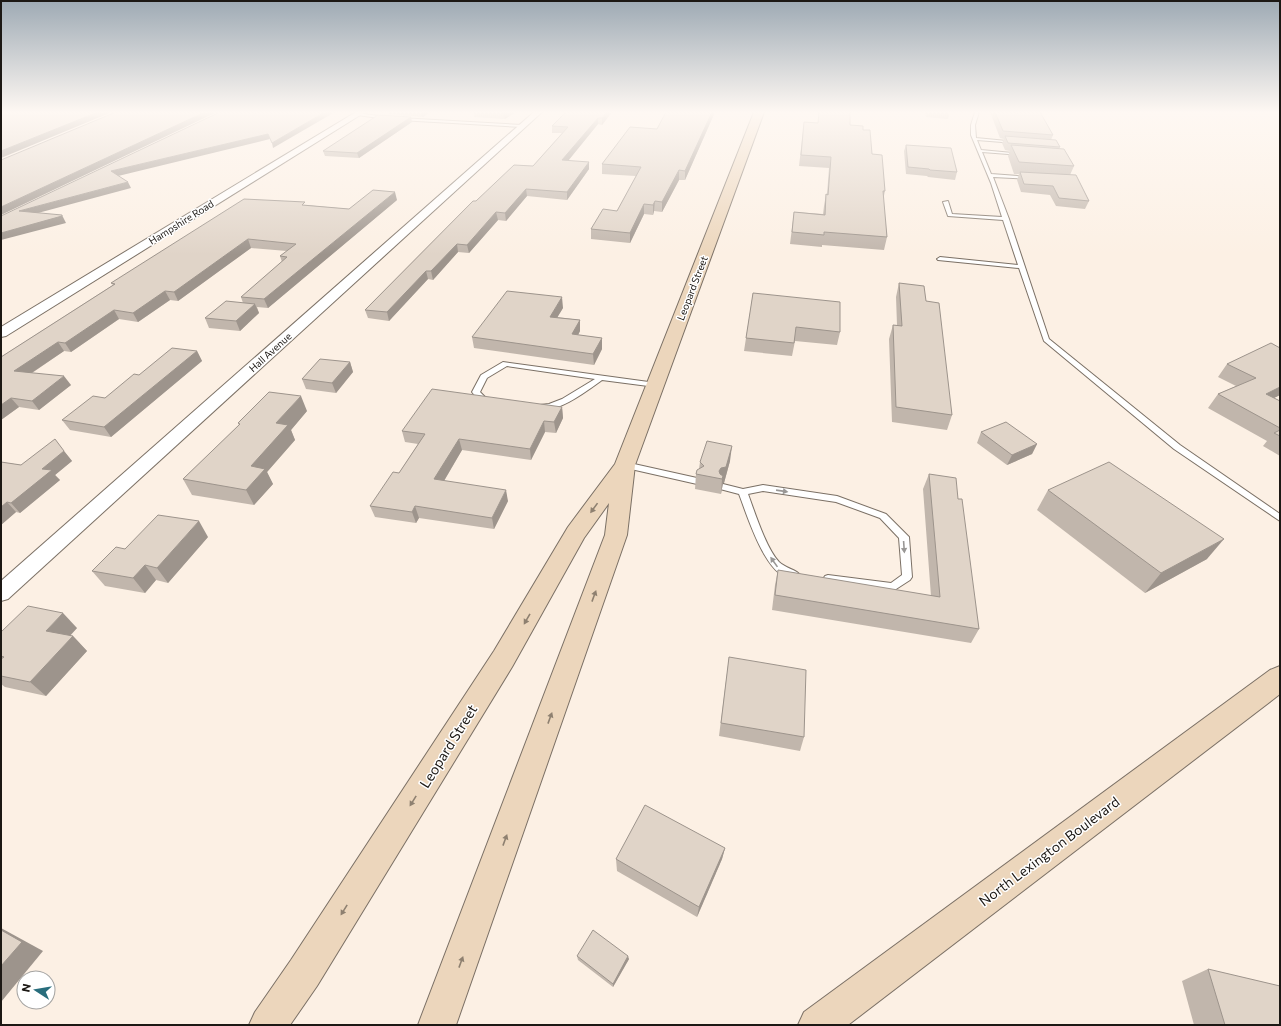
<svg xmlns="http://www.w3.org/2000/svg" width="1281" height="1026" viewBox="0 0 1281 1026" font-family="Commissioner,sans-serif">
<rect width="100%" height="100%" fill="#fcf0e4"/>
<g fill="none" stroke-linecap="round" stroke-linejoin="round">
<g stroke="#7b7065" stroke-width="2">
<g id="lane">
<polygon points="975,112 979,112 975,125 976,138 1017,142 1015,143 977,140 981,150 1022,154 1020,155 982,152 991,174 1030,177 1032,178 1030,179 993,177 1009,219 1049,339 1180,445 1280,514 1280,521 1174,449 1044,341 1019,268 938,260 937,259 940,257 1018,265 1003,220 948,216 943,202 948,201 952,214 1002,217 991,183 971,135 971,125"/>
<polygon points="356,113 387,117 389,118 387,119 357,115"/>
<polygon points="400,118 522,125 524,126 522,127 399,120"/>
<path d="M503 362 656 383 660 385 656 387 602 380C591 388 552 418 539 407L540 405 549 404 562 399 595 379 507 366 487 378 480 392 486 398 491 401 487 403 480 402 472 392 481 375Z"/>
<polygon points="625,462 697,478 701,481 697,484 622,467 621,465"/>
<path d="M723 484 743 489 763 485 837 496 886 514 909 537 912 577 910 580 893 591 825 582 823 579 825 576 828 575 891 583 902 575 899 538 880 518 836 502 763 491 748 494C755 513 766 548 779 562 785 568 797 570 800 575L798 578C768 587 747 514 739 494L720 489 719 487 720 485Z"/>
</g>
</g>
<g stroke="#7b7065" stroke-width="2">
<g id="street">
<polygon points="356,112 365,112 6,336 1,337 1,327"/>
<polygon points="534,112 542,112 8,599 1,601 1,581"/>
</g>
</g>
<g stroke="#7b7065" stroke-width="2">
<g id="secondary">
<polygon points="754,112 764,112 635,465 627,535 456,1025 418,1025 605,535 609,503 584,538 512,667 317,986 290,1025 249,1025 255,1012 291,960 494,651 568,527 615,464"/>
<polygon points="1280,666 1280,694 848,1025 798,1025 804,1012 1270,670"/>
</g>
</g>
<use href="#lane" fill="#fff" fill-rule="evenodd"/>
<use href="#street" fill="#fff" fill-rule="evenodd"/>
<use href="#secondary" fill="#ecd6bc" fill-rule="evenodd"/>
</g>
<g fill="#c1b6ac">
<polygon points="387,112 430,112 423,117 388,114"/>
<polygon points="474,112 516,112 505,119 474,117"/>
<polygon points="612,112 602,125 598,124 568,161 589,169 567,200 527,196 506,221 498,220 469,253 458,252 433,280 428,279 389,321 368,318 365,310 476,201 533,166 562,133 552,133 552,126"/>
<polygon points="715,112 685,180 679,180 662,212 654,211 653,215 644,214 630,243 591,239 591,229 617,211 636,176 602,174 602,164 657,129"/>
<polygon points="925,112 950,112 948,119 926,117"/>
<polygon points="990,112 1040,112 1053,135 1051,140 1060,147 1059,149 1074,166 1070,175 1089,201 1085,209 1056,206 1050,195 1021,192 1017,180 1019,174 1014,174 1008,156 1010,151 1005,150 1002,143 1004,139 1000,138"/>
<polygon points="412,122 359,158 325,156 323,151 352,133 352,132"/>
<polygon points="804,122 850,125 863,130 885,191 883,200 887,237 884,250 822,245 822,247 790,244 794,212 823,214 824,206 826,194 827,195 829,168 799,166"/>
<polygon points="906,145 957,172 955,180 928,177 927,176 906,174 904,151"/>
<polygon points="397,200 268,308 257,307 259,313 240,331 209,328 205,318 243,303 241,297 282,262 280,256 287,251 251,248 178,301 170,300 138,322 119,319 71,352 64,351 32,373 71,385 39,410 19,407 1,420 1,357 113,285 111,283 306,205 349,209"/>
<polygon points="899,283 926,301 952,415 947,430 892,422 889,339 893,325 897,325 896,297"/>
<polygon points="753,293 840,332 837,345 795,341 792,356 744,351 746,338"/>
<polygon points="563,308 557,317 580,320 580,331 578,335 602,338 602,349 594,365 474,348 472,337"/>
<polygon points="1280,348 1280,395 1274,398 1280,401 1280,456 1263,446 1267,441 1208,408 1218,394 1236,386 1218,377 1227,364"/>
<polygon points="197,351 202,361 111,437 70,430 62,420 105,398 139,375"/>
<polygon points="350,362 353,372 336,393 306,389 302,379"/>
<polygon points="562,407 563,418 556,433 545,432 531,460 462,450 444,481 508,501 494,529 419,518 416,523 375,517 370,506 399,473 418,444 405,442 402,431"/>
<polygon points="307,411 291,430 295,440 267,472 273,484 254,505 192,495 183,479 239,425 238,423"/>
<polygon points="981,432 1037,444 1032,454 1007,465 977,443"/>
<polygon points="64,451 72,461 55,475 60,480 20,513 16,512 1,525 1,462 21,465"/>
<polygon points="730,461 724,483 723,483 721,494 695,489 696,474 699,469 700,462"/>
<polygon points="929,474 958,499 979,629 971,643 772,610 775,585 778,570 931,596 923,489"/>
<polygon points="1048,490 1207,559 1145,593 1037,510"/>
<polygon points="208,537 168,583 156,580 145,593 105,586 92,571"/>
<polygon points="77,628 70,636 73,636 87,651 46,696 5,687 1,684 1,632"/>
<polygon points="729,657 804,737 800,751 719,736"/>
<polygon points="725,848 722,859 697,917 617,871 616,859"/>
<polygon points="577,956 629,959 613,987 578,960"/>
<polygon points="1208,969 1280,1025 1194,1025 1182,981"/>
</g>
<g fill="#9d948c">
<polygon points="98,112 112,112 1,158 1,151"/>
<polygon points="205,112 217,112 1,215 1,207"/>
<polygon points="325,112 335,112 273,148 272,143"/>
<polygon points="422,112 430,112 423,117"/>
<polygon points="504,112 516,112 505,119"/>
<polygon points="607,112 612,112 602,125 602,118"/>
<polygon points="712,112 715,112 685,180 685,171"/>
<polygon points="411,117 412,122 359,158 357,153"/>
<polygon points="598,118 598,124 563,167 562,160"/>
<polygon points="268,134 270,139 114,177 111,171"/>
<polygon points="589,162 589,169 567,200 567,192"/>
<polygon points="679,170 679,180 662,212 662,202"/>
<polygon points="128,182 131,188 23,217 19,211"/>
<polygon points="526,189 527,196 506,221 505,213"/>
<polygon points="395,192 397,200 268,308 264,299"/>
<polygon points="655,201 654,211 653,215 653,205"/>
<polygon points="644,204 644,214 630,243 630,233"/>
<polygon points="496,212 498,220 469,253 467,245"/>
<polygon points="62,215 66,223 1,240 1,233"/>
<polygon points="248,239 251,248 178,301 174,292"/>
<polygon points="457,244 458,252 433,280 431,271"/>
<polygon points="426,271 428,279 389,321 387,312"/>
<polygon points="165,291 170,300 138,322 133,313"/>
<polygon points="562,297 563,308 551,328 550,317"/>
<polygon points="255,304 259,313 240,331 236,321"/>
<polygon points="114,310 119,319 71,352 65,343"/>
<polygon points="580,320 580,331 573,345 572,334"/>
<polygon points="602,338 602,349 594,365 593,354"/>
<polygon points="58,342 64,351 21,380 14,371"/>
<polygon points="197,351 202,361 111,437 104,427"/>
<polygon points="350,362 353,372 336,393 332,383"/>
<polygon points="64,376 71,385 39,410 32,401"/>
<polygon points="1280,387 1280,395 1256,407 1266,394"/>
<polygon points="301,396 307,411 291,430 295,440 267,472 273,484 254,505 246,490 251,466 276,423"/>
<polygon points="11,398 19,407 1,420 1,405"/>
<polygon points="562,407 563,418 556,433 554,422"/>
<polygon points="544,421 545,432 531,460 530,449"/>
<polygon points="459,439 462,450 438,491 434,479"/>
<polygon points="1037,444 1032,454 1007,465 1012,455"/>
<polygon points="732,446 730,461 724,483 723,483 721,494 722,479 719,471"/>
<polygon points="64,451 72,461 55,475 60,480 20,513 11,503 42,469"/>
<polygon points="506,490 508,501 494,529 492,518"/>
<polygon points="7,502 16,512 1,525 1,507"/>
<polygon points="415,506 419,518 416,523 412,512"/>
<polygon points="199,521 208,537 168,583 157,568"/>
<polygon points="1224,539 1207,559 1145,593 1161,573"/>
<polygon points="145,565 156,580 145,593 133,578"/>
<polygon points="63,613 77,628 61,645 46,631"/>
<polygon points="73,636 87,651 46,696 30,682"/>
<polygon points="725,848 722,859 697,917 699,907"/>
<polygon points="1,928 43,951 1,1002"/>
<polygon points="628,956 629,959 613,987 613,984"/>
</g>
<g fill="#e0d4c8" stroke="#9d948c">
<polygon points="5,112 98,112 1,151 1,113"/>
<polygon points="116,112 205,112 1,207 1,160"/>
<polygon points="220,112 325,112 272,143 268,134 111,171 128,182 19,211 62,215 62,216 1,233 1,216"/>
<polygon points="566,112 607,112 602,118 598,118 562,160 589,162 567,192 526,189 505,213 496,212 467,245 457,244 431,271 426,271 387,312 365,310 473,201 476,201 514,165 533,166 568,127 552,126"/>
<polygon points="666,112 712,112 685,171 679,170 662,202 655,201 653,205 644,204 630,233 591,229 603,209 617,211 641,167 602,164 630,127 657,129"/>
<polygon points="819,112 850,112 850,125 863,126 863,130 870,130 872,154 882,155 885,191 883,191 887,237 824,232 824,235 792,232 794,212 825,215 826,194 828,195 831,157 801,155 804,122 818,123"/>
<polygon points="995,112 1040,112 1053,135 1003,131"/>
<polygon points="378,115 411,117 357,153 323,151"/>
<polygon points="1005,136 1056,140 1060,147 1008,143"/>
<polygon points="906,145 951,148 957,172 930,170 929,169 908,167"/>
<polygon points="1011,145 1064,149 1074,166 1019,162"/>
<polygon points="1020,172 1076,175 1089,201 1059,198 1053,186 1024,184"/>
<polygon points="373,190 395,192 264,299 241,297 287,257 280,256 296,244 248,239 174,292 165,291 133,313 114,310 65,343 58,342 14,371 64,376 32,401 11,398 1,405 1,357 115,284 111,283 244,199 305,202 302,205 349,209"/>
<polygon points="899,283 924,286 926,301 939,303 952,415 896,407 893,325 902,326"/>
<polygon points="507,291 562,297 550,317 580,320 572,334 602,338 593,354 472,337"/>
<polygon points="753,293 840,302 840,332 796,327 794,343 746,338"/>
<polygon points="226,301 255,304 236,321 205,318"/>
<polygon points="1271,343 1280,348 1280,387 1266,394 1280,401 1280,428 1218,394 1256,378 1227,364"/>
<polygon points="172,348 197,351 104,427 62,420 93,396 105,398 134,374 139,375"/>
<polygon points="320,359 350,362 332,383 302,379"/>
<polygon points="432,389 562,407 554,422 544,421 530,449 459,439 434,479 506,490 492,518 415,506 412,512 370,506 393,472 399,473 425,434 402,431"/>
<polygon points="269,392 301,396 276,423 288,425 251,466 265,469 246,490 183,479 240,424 238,423"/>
<polygon points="1006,422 1037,444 1012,455 981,432"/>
<polygon points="1280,430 1280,436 1274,433"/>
<polygon points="55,439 64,451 42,469 52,470 11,503 7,502 1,507 1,462 21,465"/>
<polygon points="707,441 732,446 726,467 721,468 719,471 720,474 723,476 722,479 696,474 697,470 704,466 700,462"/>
<polygon points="1109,462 1224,539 1161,573 1048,490"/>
<polygon points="929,474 956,478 958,499 962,499 979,629 775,595 778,570 940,597"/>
<polygon points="158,515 199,521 157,568 145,565 133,578 92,571 116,547 125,549"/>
<polygon points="28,606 63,613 46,631 73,636 30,682 1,676 1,659 4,657 1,656 1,632"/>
<polygon points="729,657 806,670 804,737 721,723"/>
<polygon points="645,805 725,848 699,907 616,859"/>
<polygon points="1,930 22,942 1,966"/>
<polygon points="593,930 628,956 613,984 577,956"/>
<polygon points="1208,969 1280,986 1280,1025 1225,1025"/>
</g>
<defs><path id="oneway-solid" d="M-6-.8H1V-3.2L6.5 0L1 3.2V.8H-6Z"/></defs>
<g fill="#999795">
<use href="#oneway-solid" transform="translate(782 491) rotate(8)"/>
<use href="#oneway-solid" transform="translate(904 547) rotate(86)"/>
<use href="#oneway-solid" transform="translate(774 562) rotate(-125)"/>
</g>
<g fill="#8e8070">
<use href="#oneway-solid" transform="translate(594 508) rotate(126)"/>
<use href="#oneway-solid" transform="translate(594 596) rotate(-70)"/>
<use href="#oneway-solid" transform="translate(527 619) rotate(120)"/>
<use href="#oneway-solid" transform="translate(550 718) rotate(-70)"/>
<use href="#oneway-solid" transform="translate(413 801) rotate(122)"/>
<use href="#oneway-solid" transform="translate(505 840) rotate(-70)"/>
<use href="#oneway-solid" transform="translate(344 910) rotate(122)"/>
<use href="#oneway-solid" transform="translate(461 962) rotate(-70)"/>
</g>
<linearGradient id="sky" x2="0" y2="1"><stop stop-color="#9eaab4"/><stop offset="0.44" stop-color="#fef8f3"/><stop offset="1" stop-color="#fef8f3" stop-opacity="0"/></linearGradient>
<rect width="1281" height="255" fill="url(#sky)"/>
<g text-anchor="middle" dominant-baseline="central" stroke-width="3" stroke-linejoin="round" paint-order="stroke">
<g font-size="10" fill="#1c1814" stroke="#fff">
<text transform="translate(181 222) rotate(-32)">Hampshire Road</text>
<text transform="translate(692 288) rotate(-69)">Leopard Street</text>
<text transform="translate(270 352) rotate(-42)">Hall Avenue</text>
</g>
<g font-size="14" fill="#1c1814" stroke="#fff">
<text transform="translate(448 746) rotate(-58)">Leopard Street</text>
<text transform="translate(1049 851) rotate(-37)">North Lexington Boulevard</text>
</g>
</g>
<rect width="1281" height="1026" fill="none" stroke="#1c1814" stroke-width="4"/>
<g transform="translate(36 990) rotate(282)"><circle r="19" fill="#ffffff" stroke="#a4a3a1"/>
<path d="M0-3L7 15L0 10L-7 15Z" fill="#286d7c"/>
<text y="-6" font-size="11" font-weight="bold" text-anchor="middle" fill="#1c1814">N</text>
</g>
</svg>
